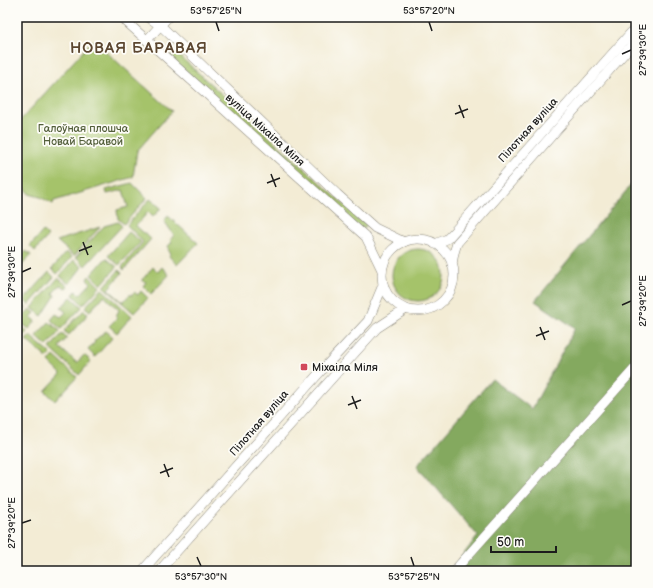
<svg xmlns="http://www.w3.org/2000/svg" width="653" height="588" viewBox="0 0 653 588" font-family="'Balsamiq Sans',sans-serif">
<rect width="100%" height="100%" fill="#fdfcf7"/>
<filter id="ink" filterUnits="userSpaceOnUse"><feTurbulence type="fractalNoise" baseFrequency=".025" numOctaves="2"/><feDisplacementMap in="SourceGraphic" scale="8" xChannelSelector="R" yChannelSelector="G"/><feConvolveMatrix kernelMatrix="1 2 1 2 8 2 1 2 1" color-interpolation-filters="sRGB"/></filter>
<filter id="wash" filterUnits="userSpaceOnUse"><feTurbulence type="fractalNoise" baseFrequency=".012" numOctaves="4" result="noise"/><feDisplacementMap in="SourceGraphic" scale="16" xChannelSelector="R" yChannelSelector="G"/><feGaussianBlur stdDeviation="0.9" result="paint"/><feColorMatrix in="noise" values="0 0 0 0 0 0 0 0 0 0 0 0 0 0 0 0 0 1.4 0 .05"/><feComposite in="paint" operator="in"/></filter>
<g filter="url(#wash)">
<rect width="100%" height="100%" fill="#f3ecd5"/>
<g fill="#a5c36a" stroke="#607043">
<polygon points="93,40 172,111 137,151 133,177 54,201 53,204 40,197 29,194 26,189 17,184 17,124"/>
<polygon points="175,52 367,225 362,231 170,57"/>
<polygon points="132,183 147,198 124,224 118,219 117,210 128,207 123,190 107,194 106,190"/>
<polygon points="150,199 161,208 153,217 148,212 136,226 151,239 124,270 122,267 143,242 127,225"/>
<polygon points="168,216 198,243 177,265 169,256 171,253 168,250 169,248 168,246 172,242 170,240 174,235 164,221"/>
<polygon points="118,222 122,226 85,266 76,257 104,226"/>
<polygon points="100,227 74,256 57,241"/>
<polygon points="43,231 48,236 35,251 30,246"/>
<polygon points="129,232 141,242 119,265 108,256"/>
<circle cx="418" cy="275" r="26"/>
<polygon points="26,251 31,255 17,271 17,261"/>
<polygon points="66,252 72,257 57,274 52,269"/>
<polygon points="106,258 117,267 101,285 91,275"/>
<polygon points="74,260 82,267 69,284 60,276"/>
<polygon points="153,267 158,272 162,267 169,275 151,294 143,286 146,282 142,280"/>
<polygon points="119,270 122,273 108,289 123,302 129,295 132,295 134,292 138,295 141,291 148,298 134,313 104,287"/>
<polygon points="49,272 54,277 29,305 24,300"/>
<polygon points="89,276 100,287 83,305 73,295 76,291 80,295 91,283 87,279"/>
<polygon points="58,278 68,286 66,288 60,285 53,293 55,296 42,316 32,308"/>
<polygon points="102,289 132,316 117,333 109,326 117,318 116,316 119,310 104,296 90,311 85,307"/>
<polygon points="71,297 82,307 61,329 51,320 56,314 61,317 66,312 61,308"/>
<polygon points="21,304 26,308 17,319 17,307 18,308"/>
<polygon points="30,309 35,313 31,317 36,321 29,329 19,321"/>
<polygon points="84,310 88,314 69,335 64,331"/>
<polygon points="49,322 60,331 47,346 36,336"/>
<polygon points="17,323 27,332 23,336 17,330"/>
<polygon points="106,331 113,337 95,357 88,350 95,342 94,341"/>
<polygon points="62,334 67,338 59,347 77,363 84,355 91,361 79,375 50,348"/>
<polygon points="30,336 51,354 47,358 26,340"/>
<polygon points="54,356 77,377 55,401 45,391 61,374 49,362"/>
</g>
<polygon fill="#84a95e" stroke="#50623d" points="636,179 636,571 450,571 478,536 417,466 492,379 532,409 575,328 535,301"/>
</g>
<g filter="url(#ink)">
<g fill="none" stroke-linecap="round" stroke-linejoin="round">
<g stroke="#888478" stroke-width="10">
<g id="minor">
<polyline points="121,17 366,237 382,270"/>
<polyline points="148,17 161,26 337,194 375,228 404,242"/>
<polyline points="147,40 168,17"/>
<circle cx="418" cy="275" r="36"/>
<polyline points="435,244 447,239 451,235 636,27"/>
<polyline points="452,264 454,253 457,243 636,40"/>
<polyline points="142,571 321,371 368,321 383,285"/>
<polyline points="159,571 377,328 406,309"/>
<polyline points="454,571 636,367"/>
</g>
</g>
<use href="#minor" stroke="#fff" stroke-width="9"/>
</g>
</g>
<path fill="none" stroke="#1c1c1c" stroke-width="1.5" d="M216 22 219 31M429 22 432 31M622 54 631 50M459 105 464 118M455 114 468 109M271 174 276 187M267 183 280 178M83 242 88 255M79 251 92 246M22 272 31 268M622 305 631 301M540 327 545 340M536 336 549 331M352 396 357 409M348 405 361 400M164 464 169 477M160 473 173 468M22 523 31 520M197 557 201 566M411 557 414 566"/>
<rect fill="#d1495b" stroke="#fdfcf7" stroke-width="1.5" x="300" y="363" width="8" height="8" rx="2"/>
<g text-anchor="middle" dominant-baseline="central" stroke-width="3.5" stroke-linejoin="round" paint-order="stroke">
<g font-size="11" fill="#535f3b" stroke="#fdfcf7">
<text x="83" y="128">Галоўная плошча<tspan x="83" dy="13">Новай Баравой</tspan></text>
</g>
<g font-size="11" fill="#1c1c1c" stroke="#fdfcf7">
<text transform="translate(265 130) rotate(42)">вуліца Міхаіла Міля</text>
<text transform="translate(528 130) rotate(-48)">Пілотная вуліца</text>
<text transform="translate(259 423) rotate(-49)">Пілотная вуліца</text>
</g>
<g font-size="11" fill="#1c1c1c" stroke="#fdfcf7" text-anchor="start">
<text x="312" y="367">Міхаіла Міля</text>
</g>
<g font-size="15" font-weight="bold" letter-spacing="1" fill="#5c4731" stroke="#fdfcf7">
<text x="139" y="48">НОВАЯ БАРАВАЯ</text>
</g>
</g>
<rect width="653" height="588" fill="none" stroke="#fdfcf7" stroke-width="44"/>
<path d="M491 546v6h65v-6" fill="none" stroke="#1c1c1c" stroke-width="2"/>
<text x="497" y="546" font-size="12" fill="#1c1c1c" stroke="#fdfcf7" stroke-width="3" paint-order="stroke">50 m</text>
<rect x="22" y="22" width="609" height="544" fill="none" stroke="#1c1c1c" stroke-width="1.5"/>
<g font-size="10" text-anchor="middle" fill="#1c1c1c">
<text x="216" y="14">53°57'25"N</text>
<text x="429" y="14">53°57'20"N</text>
<text transform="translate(642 50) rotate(-90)" y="4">27°39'30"E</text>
<text transform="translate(11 272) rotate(-90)" y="4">27°39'30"E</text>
<text transform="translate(642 301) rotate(-90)" y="4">27°39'20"E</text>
<text transform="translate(11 523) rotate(-90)" y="4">27°39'20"E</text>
<text x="201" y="580">53°57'30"N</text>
<text x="414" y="580">53°57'25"N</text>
</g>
</svg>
